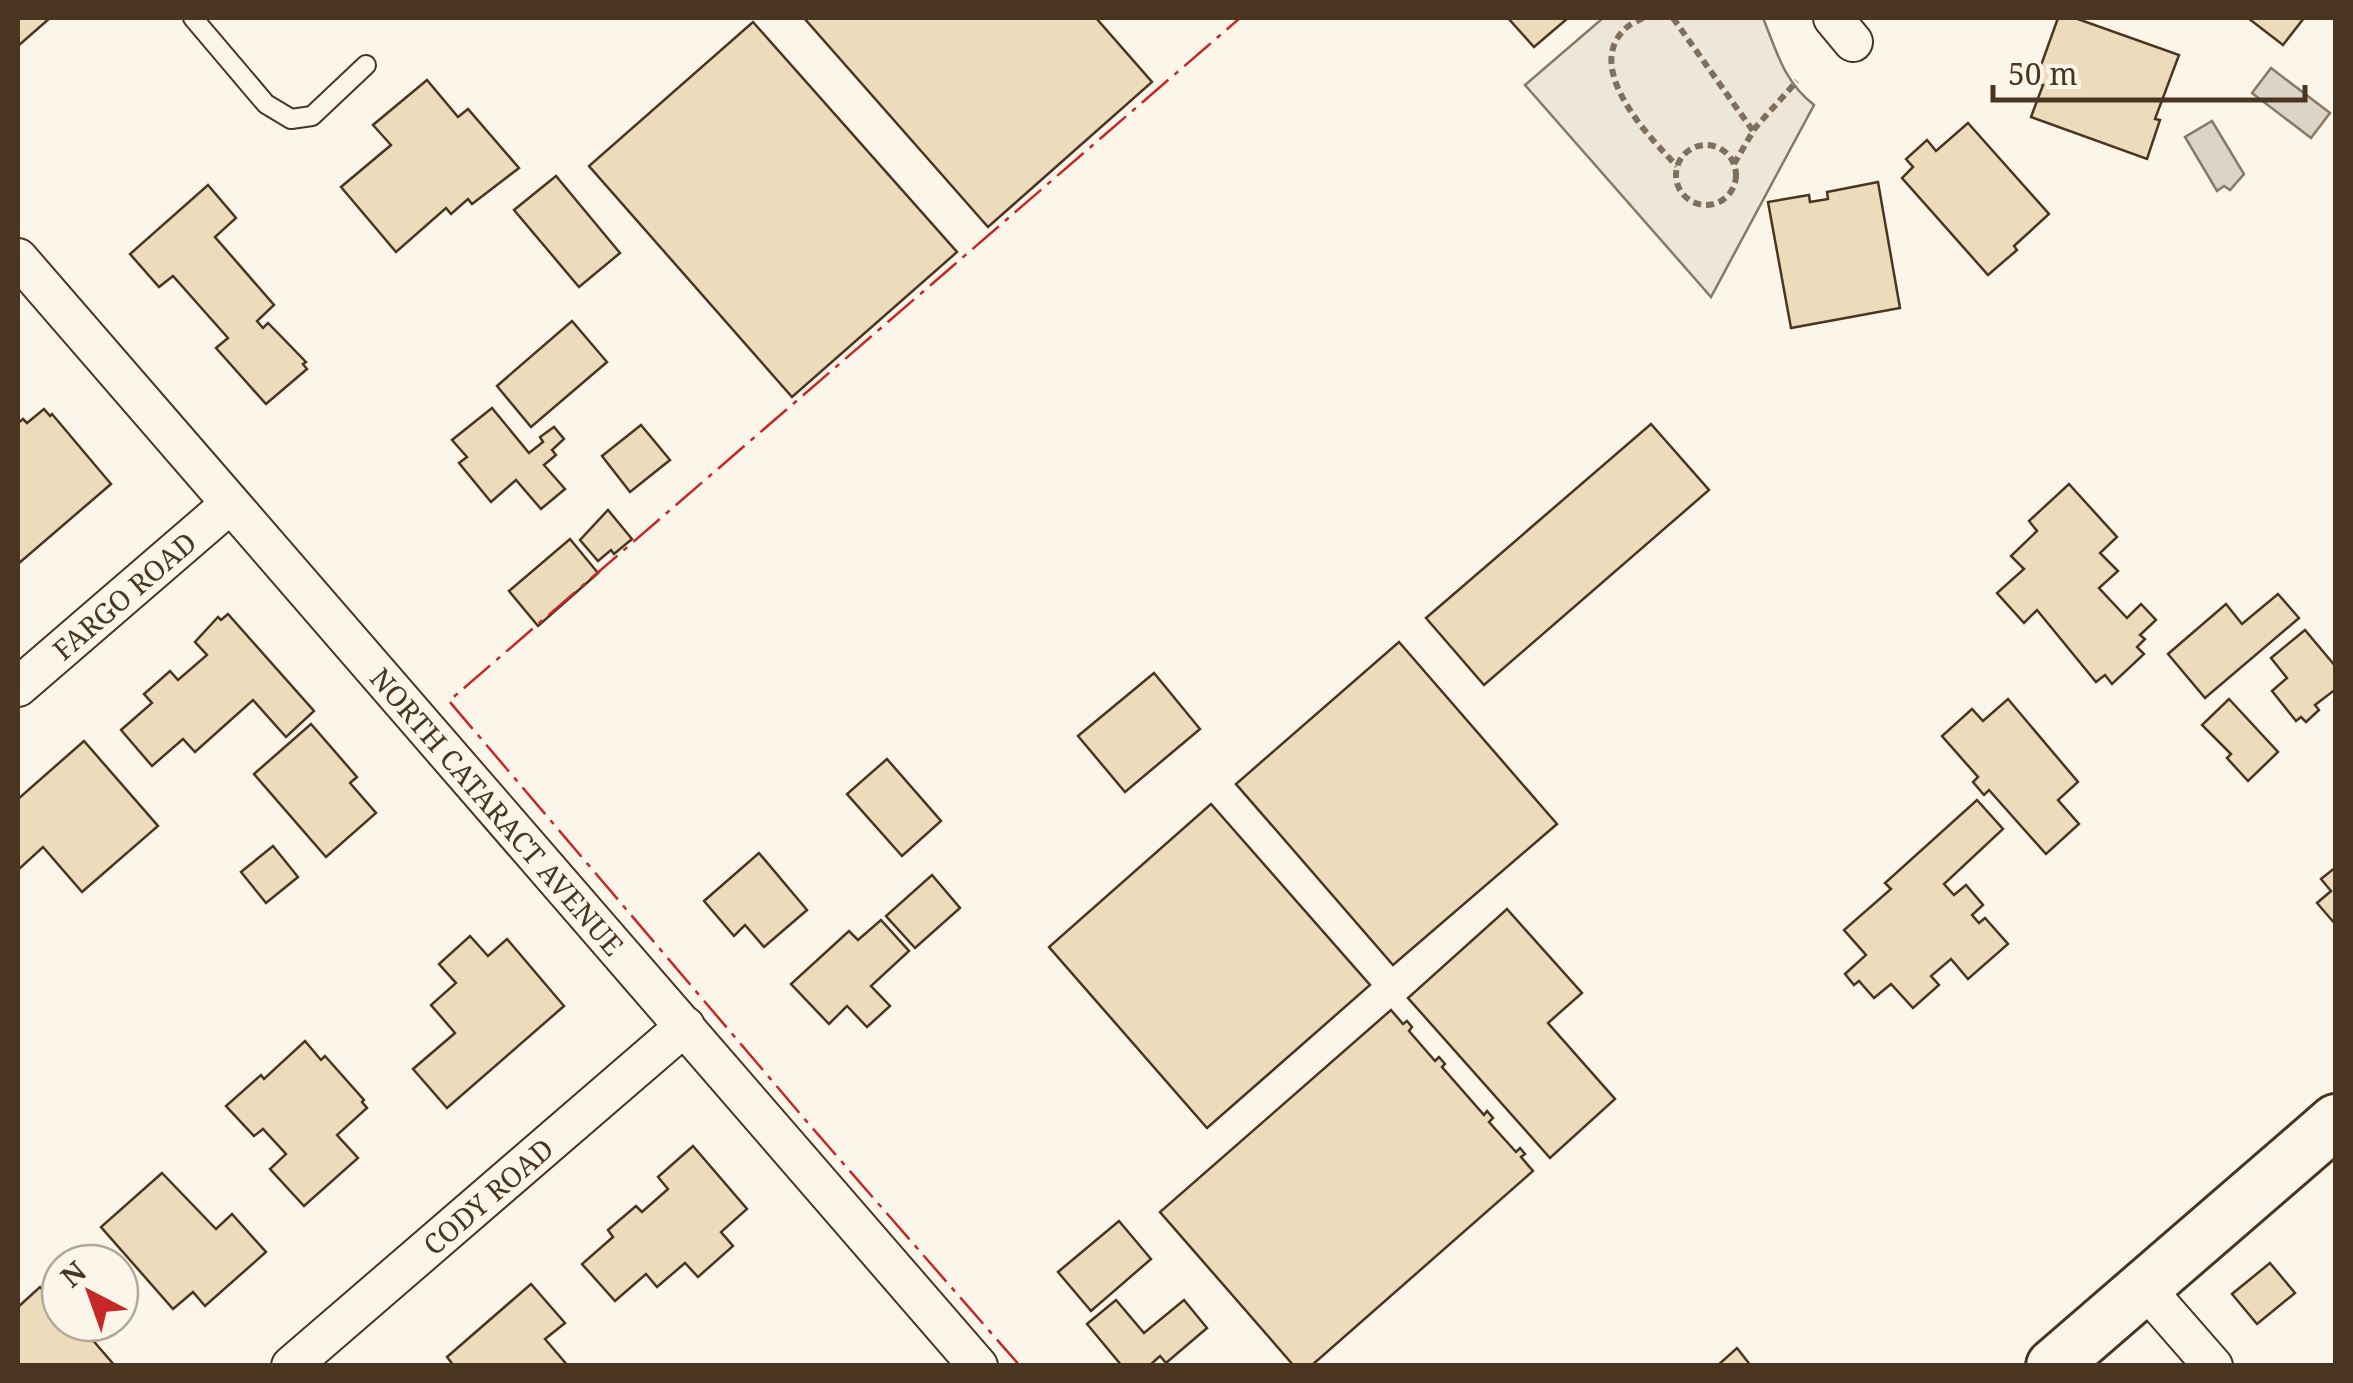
<svg xmlns="http://www.w3.org/2000/svg" width="2353" height="1383" viewBox="0 0 2353 1383" font-family="'Noto Serif',serif">
<rect width="100%" height="100%" fill="#fbf6e9"/>
<path fill="#ede6d9" stroke="#887966" stroke-width="2.5" d="M1603 18H1763C1777 52 1784 82 1814 105L1711 297 1525 85Z"/>
<g fill="#dcd4c6" stroke="#887966" stroke-width="2.5">
<polygon points="2271,68 2330,113 2311,138 2252,93"/>
<polygon points="2212,121 2244,174 2230,190 2224,186 2217,191 2185,137"/>
</g>
<g fill="#ecdcbc" stroke="#4a3520" stroke-width="2.5">
<polygon points="18,18 50,18 18,46"/>
<polygon points="804,18 1096,18 1152,82 988,227"/>
<polygon points="1508,18 1568,18 1534,47"/>
<polygon points="2058,18 2075,18 2179,55 2155,119 2160,120 2147,159 2031,117 2043,85 2035,82"/>
<polygon points="2248,18 2304,18 2283,45"/>
<polygon points="753,22 957,252 792,397 589,166"/>
<polygon points="427,80 458,117 468,109 519,168 472,204 468,199 451,214 446,208 396,252 341,187 391,145 373,125"/>
<polygon points="1968,123 2049,214 2014,246 2017,250 1988,275 1902,178 1913,167 1906,159 1927,140 1936,151"/>
<polygon points="556,176 620,253 579,287 514,210"/>
<polygon points="1878,182 1900,308 1791,328 1768,202 1809,195 1810,202 1828,199 1827,192"/>
<polygon points="208,185 236,218 215,237 274,305 257,321 263,328 268,323 306,362 303,364 307,369 266,404 216,348 228,338 173,276 159,287 130,254"/>
<polygon points="572,321 607,362 531,427 497,386"/>
<polygon points="492,408 529,453 543,442 540,437 554,427 564,439 552,450 556,455 544,465 565,489 541,509 516,480 491,502 459,463 467,457 452,440"/>
<polygon points="44,409 50,416 52,414 111,484 18,564 18,423 23,419 27,423"/>
<polygon points="1651,424 1709,490 1484,685 1426,618"/>
<polygon points="641,425 670,460 630,492 602,456"/>
<polygon points="2069,484 2117,537 2100,553 2118,571 2099,588 2127,618 2141,604 2156,620 2140,635 2145,639 2137,647 2144,654 2112,684 2105,675 2096,682 2037,610 2024,623 1997,593 2024,569 2011,556 2037,531 2029,521"/>
<polygon points="608,510 632,539 614,554 611,550 598,561 580,540"/>
<polygon points="570,539 598,573 538,626 509,591"/>
<polygon points="2278,594 2299,618 2205,698 2168,654 2226,604 2242,624"/>
<polygon points="228,614 314,711 286,737 253,700 195,752 183,739 152,766 121,730 152,703 144,694 170,671 178,680 207,655 195,642 218,617 221,620"/>
<polygon points="2305,630 2336,667 2336,689 2315,705 2319,710 2306,722 2301,717 2296,721 2272,691 2287,678 2271,658"/>
<polygon points="1399,642 1557,824 1393,965 1236,784"/>
<polygon points="1154,673 1200,729 1125,792 1078,736"/>
<polygon points="2008,699 2078,782 2058,800 2079,824 2046,854 1989,790 1984,795 1973,782 1978,777 1942,736 1972,709 1983,721"/>
<polygon points="2229,699 2278,752 2248,781 2227,758 2231,754 2202,725"/>
<polygon points="311,724 357,777 350,783 376,813 326,857 254,774"/>
<polygon points="84,741 158,826 82,892 43,847 18,870 18,799"/>
<polygon points="887,759 941,821 902,856 847,794"/>
<polygon points="1977,800 2003,829 1944,884 1954,895 1966,885 1983,905 1972,915 1979,923 1985,918 2008,944 1968,979 1951,959 1931,976 1939,985 1913,1008 1891,984 1874,998 1859,981 1854,985 1845,974 1866,955 1844,930 1891,889 1885,883"/>
<polygon points="1211,804 1370,985 1207,1128 1049,947"/>
<polygon points="273,846 298,877 266,903 241,872"/>
<polygon points="759,853 807,910 764,947 745,925 734,936 704,901"/>
<polygon points="2336,867 2336,925 2317,903 2331,891 2321,879"/>
<polygon points="932,875 960,908 915,948 886,916"/>
<polygon points="1507,909 1582,993 1548,1023 1615,1099 1550,1158 1408,998"/>
<polygon points="881,920 909,951 871,986 890,1006 867,1027 847,1006 829,1024 791,984 849,931 858,940"/>
<polygon points="470,936 488,956 507,939 564,1006 447,1108 413,1069 455,1033 431,1005 456,983 439,964"/>
<polygon points="1391,1010 1403,1024 1407,1021 1412,1027 1409,1031 1435,1061 1439,1057 1445,1064 1442,1067 1484,1115 1487,1111 1493,1118 1489,1122 1516,1152 1520,1148 1525,1154 1521,1157 1533,1171 1311,1366 1294,1366 1160,1212"/>
<polygon points="305,1041 321,1060 325,1056 364,1100 362,1102 367,1108 337,1135 358,1158 304,1206 270,1169 286,1154 263,1129 254,1136 226,1106 261,1075 264,1079"/>
<polygon points="693,1146 747,1209 721,1232 733,1246 698,1277 685,1263 657,1287 646,1274 615,1301 582,1264 613,1237 608,1230 636,1206 642,1212 668,1189 658,1177"/>
<polygon points="162,1173 216,1229 232,1214 266,1252 205,1306 193,1292 173,1309 101,1227"/>
<polygon points="1119,1221 1151,1259 1091,1311 1058,1272"/>
<polygon points="2270,1263 2295,1293 2257,1324 2232,1294"/>
<polygon points="531,1284 565,1323 545,1339 568,1366 454,1366 447,1357"/>
<polygon points="40,1287 60,1307 60,1323 78,1323 115,1366 18,1366 18,1307"/>
<polygon points="1116,1300 1144,1333 1184,1300 1207,1328 1166,1363 1160,1356 1149,1366 1122,1366 1087,1324"/>
<polygon points="1737,1348 1751,1366 1717,1366"/>
</g>
<g fill="none" stroke-linecap="round" stroke-linejoin="round">
<g stroke="#4a3520" stroke-width="22">
<polyline id="service" points="193,18 266,104 291,119 312,116 366,65"/>
</g>
<g stroke="#4a3520" stroke-width="42">
<g id="minor">
<polyline points="1833,18 1853,42"/>
<path id="s1" d="M18 258 978 1366"/>
<path id="s2" d="M18 687 229 505"/>
<polyline points="2144,1287 2213,1366"/>
<path id="s3" d="M291 1366 685 1026"/>
</g>
</g>
<g stroke="#4a3520" stroke-width="58">
<polyline id="secondary" points="2053,1366 2336,1121"/>
</g>
<g stroke="#7f6f5c" stroke-width="6" stroke-dasharray="8 5" stroke-linecap="butt">
<path d="M1643 18C1637 21 1628 25 1623 31 1585 71 1650 138 1677 166"/>
<polyline points="1673,18 1753,131"/>
<circle cx="1706" cy="175" r="30"/>
<polyline points="1734,164 1755,128 1797,81"/>
</g>
<use href="#service" stroke="#fbf6e9" stroke-width="18"/>
<use href="#minor" stroke="#fbf6e9" stroke-width="38"/>
<use href="#secondary" stroke="#fbf6e9" stroke-width="52"/>
<polyline stroke="#c62828" stroke-width="2.5" stroke-dasharray="35 8 5 8" stroke-linecap="butt" points="1020,1366 808,1123 449,701 1240,18"/>
</g>
<g text-anchor="middle" dominant-baseline="central" stroke-width="8" stroke-linejoin="round" paint-order="stroke">
<g font-size="28" fill="#4a3520" stroke="#fbf6e9">
<text stroke="none"><textPath href="#s2" startOffset="140">FARGO ROAD</textPath></text>
<text stroke="none"><textPath href="#s1" startOffset="732">NORTH CATARACT AVENUE</textPath></text>
<text stroke="none"><textPath href="#s3" startOffset="260">CODY ROAD</textPath></text>
</g>
</g>
<rect width="2353" height="1383" fill="none" stroke="#4a3520" stroke-width="40"/>
<g transform="translate(90 1293) rotate(319)"><circle r="48" fill="#fbf6e9" stroke="#b4a999" stroke-width="2.5"/>
<path d="M0-8L18 38L0 25L-18 38Z" fill="#c62828"/>
<text y="-15" font-size="28" font-weight="bold" text-anchor="middle" fill="#4a3520">N</text>
</g>
<path d="M1993 85v15h312v-15" fill="none" stroke="#4a3520" stroke-width="5"/>
<text x="2008" y="85" font-size="30" fill="#4a3520" stroke="#fbf6e9" stroke-width="8" paint-order="stroke">50 m</text>
</svg>
